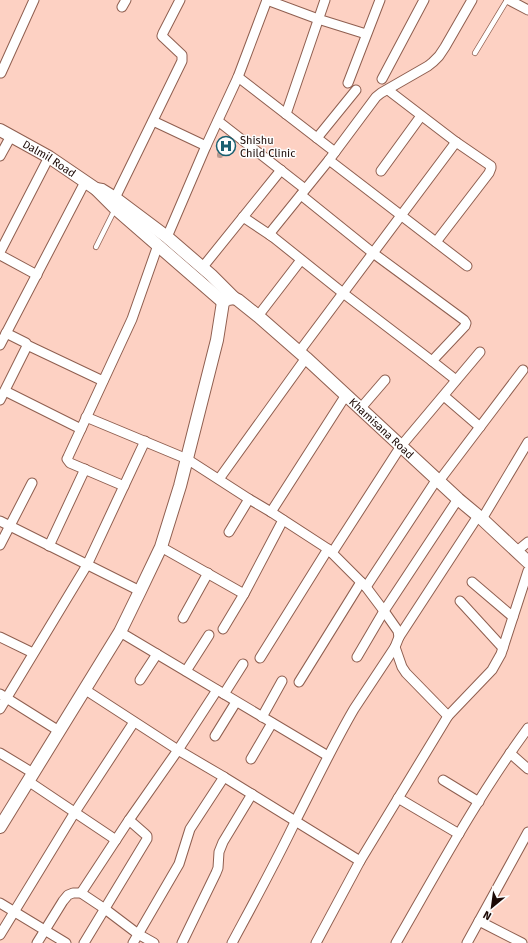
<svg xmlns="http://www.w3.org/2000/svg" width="528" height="943" viewBox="0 0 528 943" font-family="'Fira Sans',sans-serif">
<defs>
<filter id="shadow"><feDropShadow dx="-3.5" dy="3.5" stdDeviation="0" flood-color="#0004"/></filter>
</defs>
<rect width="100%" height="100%" fill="#fdd1c3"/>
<polygon fill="#895758" filter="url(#shadow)" points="223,138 232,145 224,156 219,152 223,146 219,143"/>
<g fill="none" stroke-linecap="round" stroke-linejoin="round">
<g stroke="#8f5f50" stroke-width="6">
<g id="service">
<polyline points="475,53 507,0"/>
<polyline points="96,247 115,209"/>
</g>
</g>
<g stroke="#8f5f50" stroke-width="11">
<g id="minor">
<polyline points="267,0 318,19 366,34"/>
<polyline points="509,0 528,10"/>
<polyline points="122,7 126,0"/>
<polyline points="1,73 34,0"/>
<polyline points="238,77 335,152"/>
<polyline points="382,79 424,0"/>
<polyline points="348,83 380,0"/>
<polyline points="388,90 456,142 491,166 491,168 489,173 436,242"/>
<polyline points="286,114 325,0"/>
<polyline points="153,121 206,146"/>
<polyline points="218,121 305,189"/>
<polyline points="317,138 356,90"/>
<polyline points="0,156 11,136"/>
<polyline points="329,160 467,266"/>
<polyline points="381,171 421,116"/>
<polyline points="301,195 373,253 464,320 466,323 465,326 432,361"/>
<polyline points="115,198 182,61 182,55 164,38 162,36 163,33 180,0"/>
<polyline points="243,217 273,237"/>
<polyline points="167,237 206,146 238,77 267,0"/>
<polyline points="0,252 49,157"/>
<polyline points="0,255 37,275"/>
<polyline points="202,268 281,170"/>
<polyline points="258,316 301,260"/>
<polyline points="0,345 85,182"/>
<polyline points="27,345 103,381"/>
<polyline points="299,352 456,142"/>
<polyline points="456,380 432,361 343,293 273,237 270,235 270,233 329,160 376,97 381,93 428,66 433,62 439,56 445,47 472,0"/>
<polyline points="5,391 81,429"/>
<polyline points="444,396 480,427"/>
<polyline points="0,400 27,346 26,343 6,333"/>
<polyline points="360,409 385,380"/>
<polyline points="86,417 187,459 249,499 271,512 328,549 366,587 384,611 398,631 399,637 395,647 402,667 406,673 448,716"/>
<polyline points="219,479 306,358"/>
<polyline points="439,481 523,370"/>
<polyline points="124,486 70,463 67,459 68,457 132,319 158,245"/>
<polyline points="271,512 346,395"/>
<polyline points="482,519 528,442"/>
<polyline points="0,521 140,591"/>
<polyline points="229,532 249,499"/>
<polyline points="0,545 32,483"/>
<polyline points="49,546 85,469"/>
<polyline points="161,547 244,594"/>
<polyline points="517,551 528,542"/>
<polyline points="332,553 401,446 480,352"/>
<polyline points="472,582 513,617"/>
<polyline points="366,587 437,479"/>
<polyline points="460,601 503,648"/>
<polyline points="183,618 208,573"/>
<polyline points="223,629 244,594 283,520"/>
<polyline points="120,632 328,756"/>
<polyline points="0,637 33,653"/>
<polyline points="399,637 478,516"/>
<polyline points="357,657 384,611 458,499"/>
<polyline points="260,658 328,549"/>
<polyline points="186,671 209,635"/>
<polyline points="140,680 157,654"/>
<polyline points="299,682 361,582"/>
<polyline points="84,689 178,750 224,777 360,861"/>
<polyline points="0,694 59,731"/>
<polyline points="224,694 243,664"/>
<polyline points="0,709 87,565 145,441"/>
<polyline points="262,717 282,681"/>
<polyline points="215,736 236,702"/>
<polyline points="0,753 33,773"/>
<polyline points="510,753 528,769"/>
<polyline points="251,759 272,723"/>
<polyline points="443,780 479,802"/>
<polyline points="28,781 116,840"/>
<polyline points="398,798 459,834"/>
<polyline points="81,893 129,820 178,750 217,690"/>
<polyline points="0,903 66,943"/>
<polyline points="479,921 522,943"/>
<polyline points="0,935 75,812 134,722"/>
<polyline points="37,943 63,901 68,895 73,893 81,893 105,909 138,934 154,943"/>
<polyline points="84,943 147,839 147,836 145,834 129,820"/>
<polyline points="133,943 179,864 190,829 224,777"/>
<polyline points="182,943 216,873 218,868 219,852 223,842 252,794"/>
<path d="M232 943C254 902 276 862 296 820 315 783 333 745 354 709L395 647"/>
<polyline points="316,943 360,861 448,716 492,670 501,654 528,571"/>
<path d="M396 943C438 870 478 796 528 728"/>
<polyline points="467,943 528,832"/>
</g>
</g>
<g stroke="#8f5f50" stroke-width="14">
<g id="tertiary">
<path id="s1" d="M0 130 49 157 96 189 116 209 223 302"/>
<path id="s2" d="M96 189 102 190 115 198 167 237 211 275 234 298 238 300 258 316 306 358 458 499 482 519 528 562"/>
<polyline points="0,827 120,632 140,591 161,547 180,486 217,340 223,302 228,299 234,298"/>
</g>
</g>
<use href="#service" stroke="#fff" stroke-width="4.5"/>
<use href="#minor" stroke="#fff" stroke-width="9"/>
<use href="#tertiary" stroke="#fff" stroke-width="12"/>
</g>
<defs>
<g id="hospital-ring" transform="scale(1)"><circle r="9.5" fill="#fdfdfd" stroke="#185f70" stroke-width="1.5"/><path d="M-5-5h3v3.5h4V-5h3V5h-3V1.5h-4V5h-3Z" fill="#185f70"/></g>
</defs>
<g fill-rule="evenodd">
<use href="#hospital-ring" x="226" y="146"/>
</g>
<g text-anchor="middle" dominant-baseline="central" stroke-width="3" stroke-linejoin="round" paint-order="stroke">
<g font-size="11" fill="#1c0a06" stroke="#fdfdfd" text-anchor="start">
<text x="240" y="140">Shishu<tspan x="240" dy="13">Child Clinic</tspan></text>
</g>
<g font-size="11" fill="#1c0a06" stroke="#fdfdfd">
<text stroke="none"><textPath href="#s1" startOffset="57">Dalmil Road</textPath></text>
<text stroke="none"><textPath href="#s2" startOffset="374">Khamisana Road</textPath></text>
</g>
</g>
<g transform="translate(492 907) rotate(209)" stroke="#fdfdfd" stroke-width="3" paint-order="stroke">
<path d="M0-3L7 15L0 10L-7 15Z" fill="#1c0a06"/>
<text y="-6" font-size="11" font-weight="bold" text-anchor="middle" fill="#1c0a06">N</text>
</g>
</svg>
